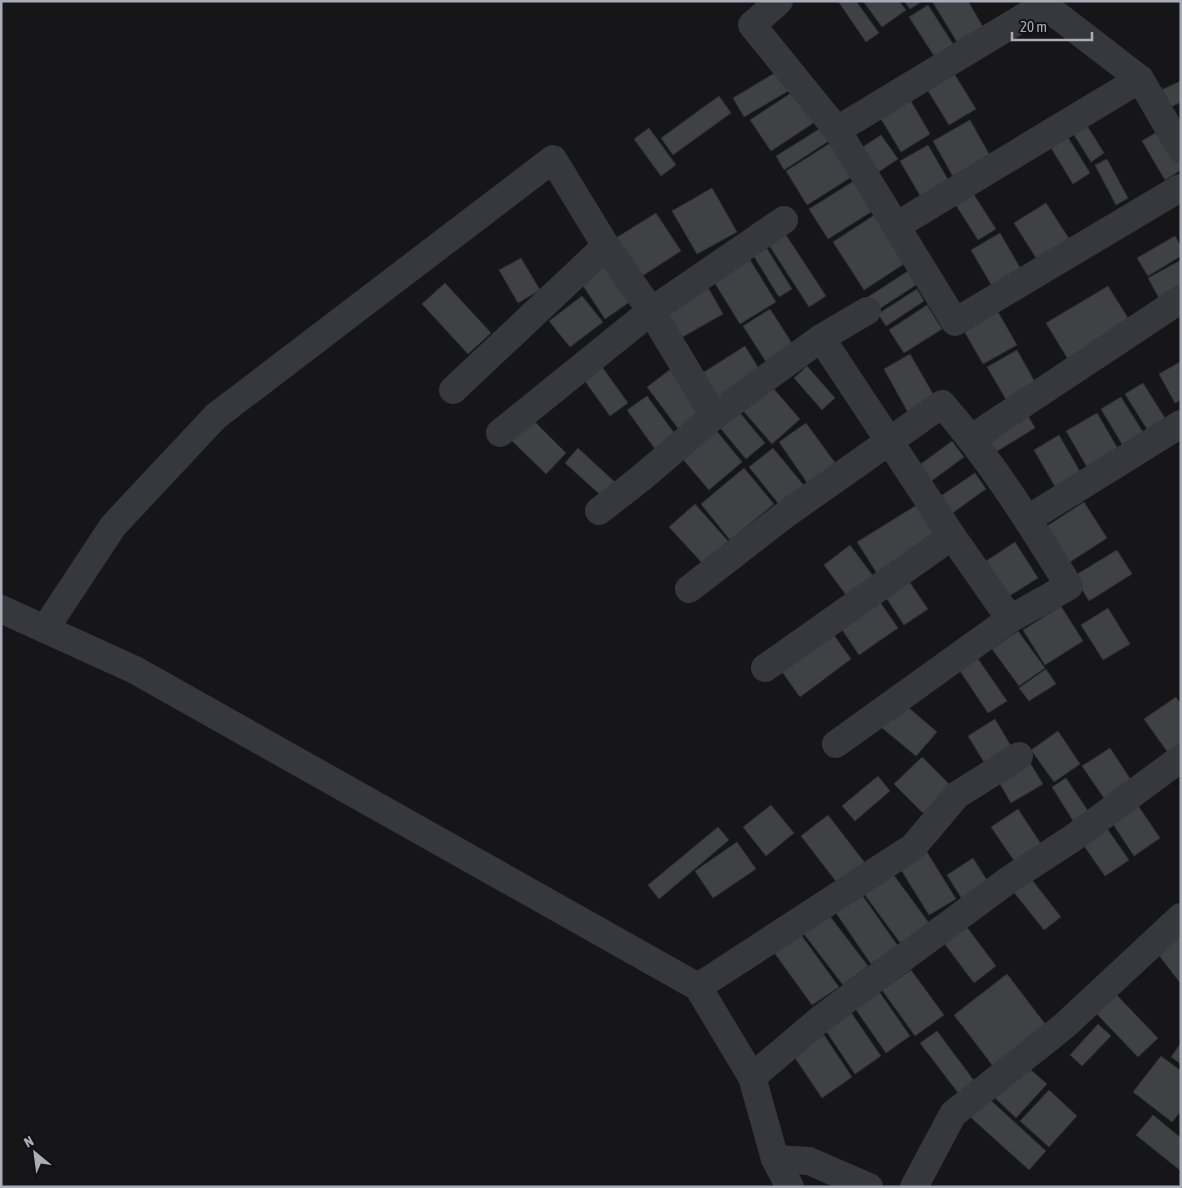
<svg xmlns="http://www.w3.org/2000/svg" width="1182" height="1188" viewBox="0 0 1182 1188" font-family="'Asap Condensed',sans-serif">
<rect width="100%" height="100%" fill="#161618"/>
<g fill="#404145" stroke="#303034">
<polygon points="838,1 856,1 879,33 866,42"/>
<polygon points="863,1 899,1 906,10 882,27"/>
<polygon points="904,1 921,1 921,2 910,9"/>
<polygon points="932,1 968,1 983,27 957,42"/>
<polygon points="928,5 955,47 936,59 909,17"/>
<polygon points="783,68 795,87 744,117 733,98"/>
<polygon points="952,70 976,109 949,125 925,86"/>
<polygon points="1181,81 1181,102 1169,108 1161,90"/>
<polygon points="797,89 818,120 771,151 750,120"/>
<polygon points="719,96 731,113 673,155 661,138"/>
<polygon points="908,96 930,134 901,152 878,114"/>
<polygon points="1083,119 1104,153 1091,162 1069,127"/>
<polygon points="970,120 993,161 956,182 933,141"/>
<polygon points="824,126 832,139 784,170 776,156"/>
<polygon points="649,128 676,165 661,176 634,139"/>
<polygon points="1160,130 1181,165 1181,170 1165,180 1142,141"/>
<polygon points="1064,131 1090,173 1073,184 1047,141"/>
<polygon points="881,135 898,159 874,175 858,150"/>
<polygon points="832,142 853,176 807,205 786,171"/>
<polygon points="928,145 950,183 922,199 900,161"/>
<polygon points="1107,159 1128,198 1116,205 1095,165"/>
<polygon points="857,179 876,209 828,239 809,209"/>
<polygon points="969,187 996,229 978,240 952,199"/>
<polygon points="712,188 737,232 697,254 672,211"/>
<polygon points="1046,203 1070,240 1038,261 1014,223"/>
<polygon points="656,213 681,251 636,280 611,241"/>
<polygon points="876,214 907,262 864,290 833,242"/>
<polygon points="784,232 826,296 809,307 767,242"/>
<polygon points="1000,233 1022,271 993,288 971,250"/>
<polygon points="1175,236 1181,246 1181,256 1148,276 1137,258"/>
<polygon points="766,247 792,289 779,297 753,255"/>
<polygon points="747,255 776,302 740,324 711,277"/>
<polygon points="521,258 540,290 518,303 499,270"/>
<polygon points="1181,260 1181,288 1160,300 1148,278"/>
<polygon points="603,261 631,301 605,319 578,278"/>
<polygon points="908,271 916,285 876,311 868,297"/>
<polygon points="705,282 723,314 679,339 660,307"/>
<polygon points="445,283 491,333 468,354 422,304"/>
<polygon points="1108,286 1131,323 1069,361 1046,323"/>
<polygon points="917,289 924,301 886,326 878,314"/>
<polygon points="582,296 603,322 570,347 549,321"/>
<polygon points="927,305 942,329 904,353 889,330"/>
<polygon points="994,305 1017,345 983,364 960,324"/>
<polygon points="770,309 797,351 770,368 743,326"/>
<polygon points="745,346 764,377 720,405 701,374"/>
<polygon points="1017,350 1036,384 1007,401 987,367"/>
<polygon points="910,354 937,401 910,416 884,369"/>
<polygon points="1180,362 1181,400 1175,403 1159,374"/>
<polygon points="600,364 628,403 610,416 582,377"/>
<polygon points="675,366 711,414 683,435 647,387"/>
<polygon points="807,366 835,398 822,410 794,378"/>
<polygon points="766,380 800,419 772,444 738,405"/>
<polygon points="1143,383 1168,423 1150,434 1125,394"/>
<polygon points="647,396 675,434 655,449 627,410"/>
<polygon points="1121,397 1146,437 1125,449 1101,409"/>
<polygon points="735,407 765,443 746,459 716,423"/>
<polygon points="1097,413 1121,454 1090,472 1066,431"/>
<polygon points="1027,414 1035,428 991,455 982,441"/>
<polygon points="529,416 566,453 546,474 508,437"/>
<polygon points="806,423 836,464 808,484 779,442"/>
<polygon points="715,429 742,462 709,490 681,457"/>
<polygon points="1059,435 1082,475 1057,490 1034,450"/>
<polygon points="952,441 964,457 926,485 914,469"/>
<polygon points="578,448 618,485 605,499 565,463"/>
<polygon points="773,448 806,488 782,508 749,467"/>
<polygon points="744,468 774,504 730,540 701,504"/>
<polygon points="975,473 986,489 947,517 935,500"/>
<polygon points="1084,502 1107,538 1067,564 1044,528"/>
<polygon points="920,503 941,537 878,575 857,542"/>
<polygon points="695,504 728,541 703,564 669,527"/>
<polygon points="1015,542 1038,578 1003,600 980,565"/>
<polygon points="850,545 873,576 846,595 824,565"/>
<polygon points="1117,550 1132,574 1089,601 1074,576"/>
<polygon points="906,577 928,609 904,625 883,593"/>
<polygon points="878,599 898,628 859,655 839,625"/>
<polygon points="1061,606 1083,641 1045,665 1023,630"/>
<polygon points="1108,608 1130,644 1103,660 1081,625"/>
<polygon points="831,631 851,659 800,697 780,669"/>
<polygon points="1018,631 1045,668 1019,686 992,649"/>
<polygon points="974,653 1007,701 988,713 956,665"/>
<polygon points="1046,669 1056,684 1029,701 1019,688"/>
<polygon points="1176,697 1181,704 1181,750 1171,757 1144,719"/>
<polygon points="902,702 937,732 916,756 881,727"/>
<polygon points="995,719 1014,751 987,767 968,736"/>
<polygon points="1058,731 1080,764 1054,782 1031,750"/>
<polygon points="1110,748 1135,786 1108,804 1082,766"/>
<polygon points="922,757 951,786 923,813 894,784"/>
<polygon points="1027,758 1043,784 1011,803 996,777"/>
<polygon points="878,776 890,791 855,821 842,806"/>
<polygon points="1066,778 1092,817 1077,827 1052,787"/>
<polygon points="1137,804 1160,838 1134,856 1111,821"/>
<polygon points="771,805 794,833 766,856 743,827"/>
<polygon points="1018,809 1043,847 1017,865 991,827"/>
<polygon points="828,815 865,863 838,884 801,836"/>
<polygon points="718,827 729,840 659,899 648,885"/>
<polygon points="1106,827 1129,860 1105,876 1082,843"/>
<polygon points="737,842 756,869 713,898 695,871"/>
<polygon points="925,849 956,899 929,915 898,865"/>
<polygon points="973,858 988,882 962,899 947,875"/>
<polygon points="890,870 929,923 901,944 862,891"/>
<polygon points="1029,876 1061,917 1044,930 1012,890"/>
<polygon points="862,895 898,946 871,964 836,913"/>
<polygon points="829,915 868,966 843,985 804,934"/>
<polygon points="963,922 996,966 974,983 941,939"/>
<polygon points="1181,929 1181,984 1154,949"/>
<polygon points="799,932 839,987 812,1005 773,951"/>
<polygon points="911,970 944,1015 915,1036 882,990"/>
<polygon points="1007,974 1046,1025 993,1066 954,1015"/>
<polygon points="1110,988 1158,1038 1138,1057 1090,1007"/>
<polygon points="878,990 910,1036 886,1053 854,1007"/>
<polygon points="848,1008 881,1056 855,1074 822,1025"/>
<polygon points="1098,1024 1111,1036 1082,1066 1070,1055"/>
<polygon points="937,1031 975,1082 959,1094 920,1043"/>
<polygon points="824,1035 852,1077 822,1098 793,1055"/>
<polygon points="1181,1043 1181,1064 1171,1057"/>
<polygon points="1161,1056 1181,1071 1181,1111 1172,1122 1133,1092"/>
<polygon points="1023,1063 1047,1084 1016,1118 993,1096"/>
<polygon points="1049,1090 1077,1116 1049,1147 1020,1121"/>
<polygon points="986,1096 1046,1151 1029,1170 968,1115"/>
<polygon points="1153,1115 1181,1138 1181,1171 1136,1135"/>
</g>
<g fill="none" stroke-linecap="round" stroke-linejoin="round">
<g stroke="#37383d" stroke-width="28">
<polyline points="779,1 752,25 837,130 1044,5 1140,79 1181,149"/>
<polyline points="837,130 955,322 1180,188"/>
<polyline points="896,226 1140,79"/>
<polyline points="821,338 867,311"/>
<polyline points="453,390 606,246"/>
<polyline points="500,433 651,311 784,220"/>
<polyline points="972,438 1181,299"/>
<polyline points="599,511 640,479 714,416"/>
<polyline points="1028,519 1181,424"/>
<path d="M689 589 786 514 942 404C991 460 1030 523 1069 586L1010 619 836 744"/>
<polyline points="1,609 135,670 698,987 752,1077 775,1159 790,1187"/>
<polyline points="45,629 113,526 216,416 553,159 606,246 651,311 714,416 821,338 952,536 1010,619"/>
<polyline points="765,668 952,536"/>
<polyline points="698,987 913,847 957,795 1019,756"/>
<polyline points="752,1077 823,1017 1010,879 1073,838 1181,758"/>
<polyline points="775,1159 809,1161 869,1187"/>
<polyline points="914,1187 953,1114 1064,1026 1181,917"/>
</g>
</g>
<rect width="1182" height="1188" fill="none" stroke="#a8adb8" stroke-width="5"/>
<g transform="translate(35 1153) rotate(331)" stroke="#111113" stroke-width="4" paint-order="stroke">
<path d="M0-4L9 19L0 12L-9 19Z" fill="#a8adb8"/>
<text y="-8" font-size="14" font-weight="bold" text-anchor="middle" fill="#a8adb8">N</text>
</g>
<path d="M1012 32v8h80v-8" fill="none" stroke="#a8adb8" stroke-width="2.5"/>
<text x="1020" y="32" font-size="15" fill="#a8adb8" stroke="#111113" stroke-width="4" paint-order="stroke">20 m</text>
</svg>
